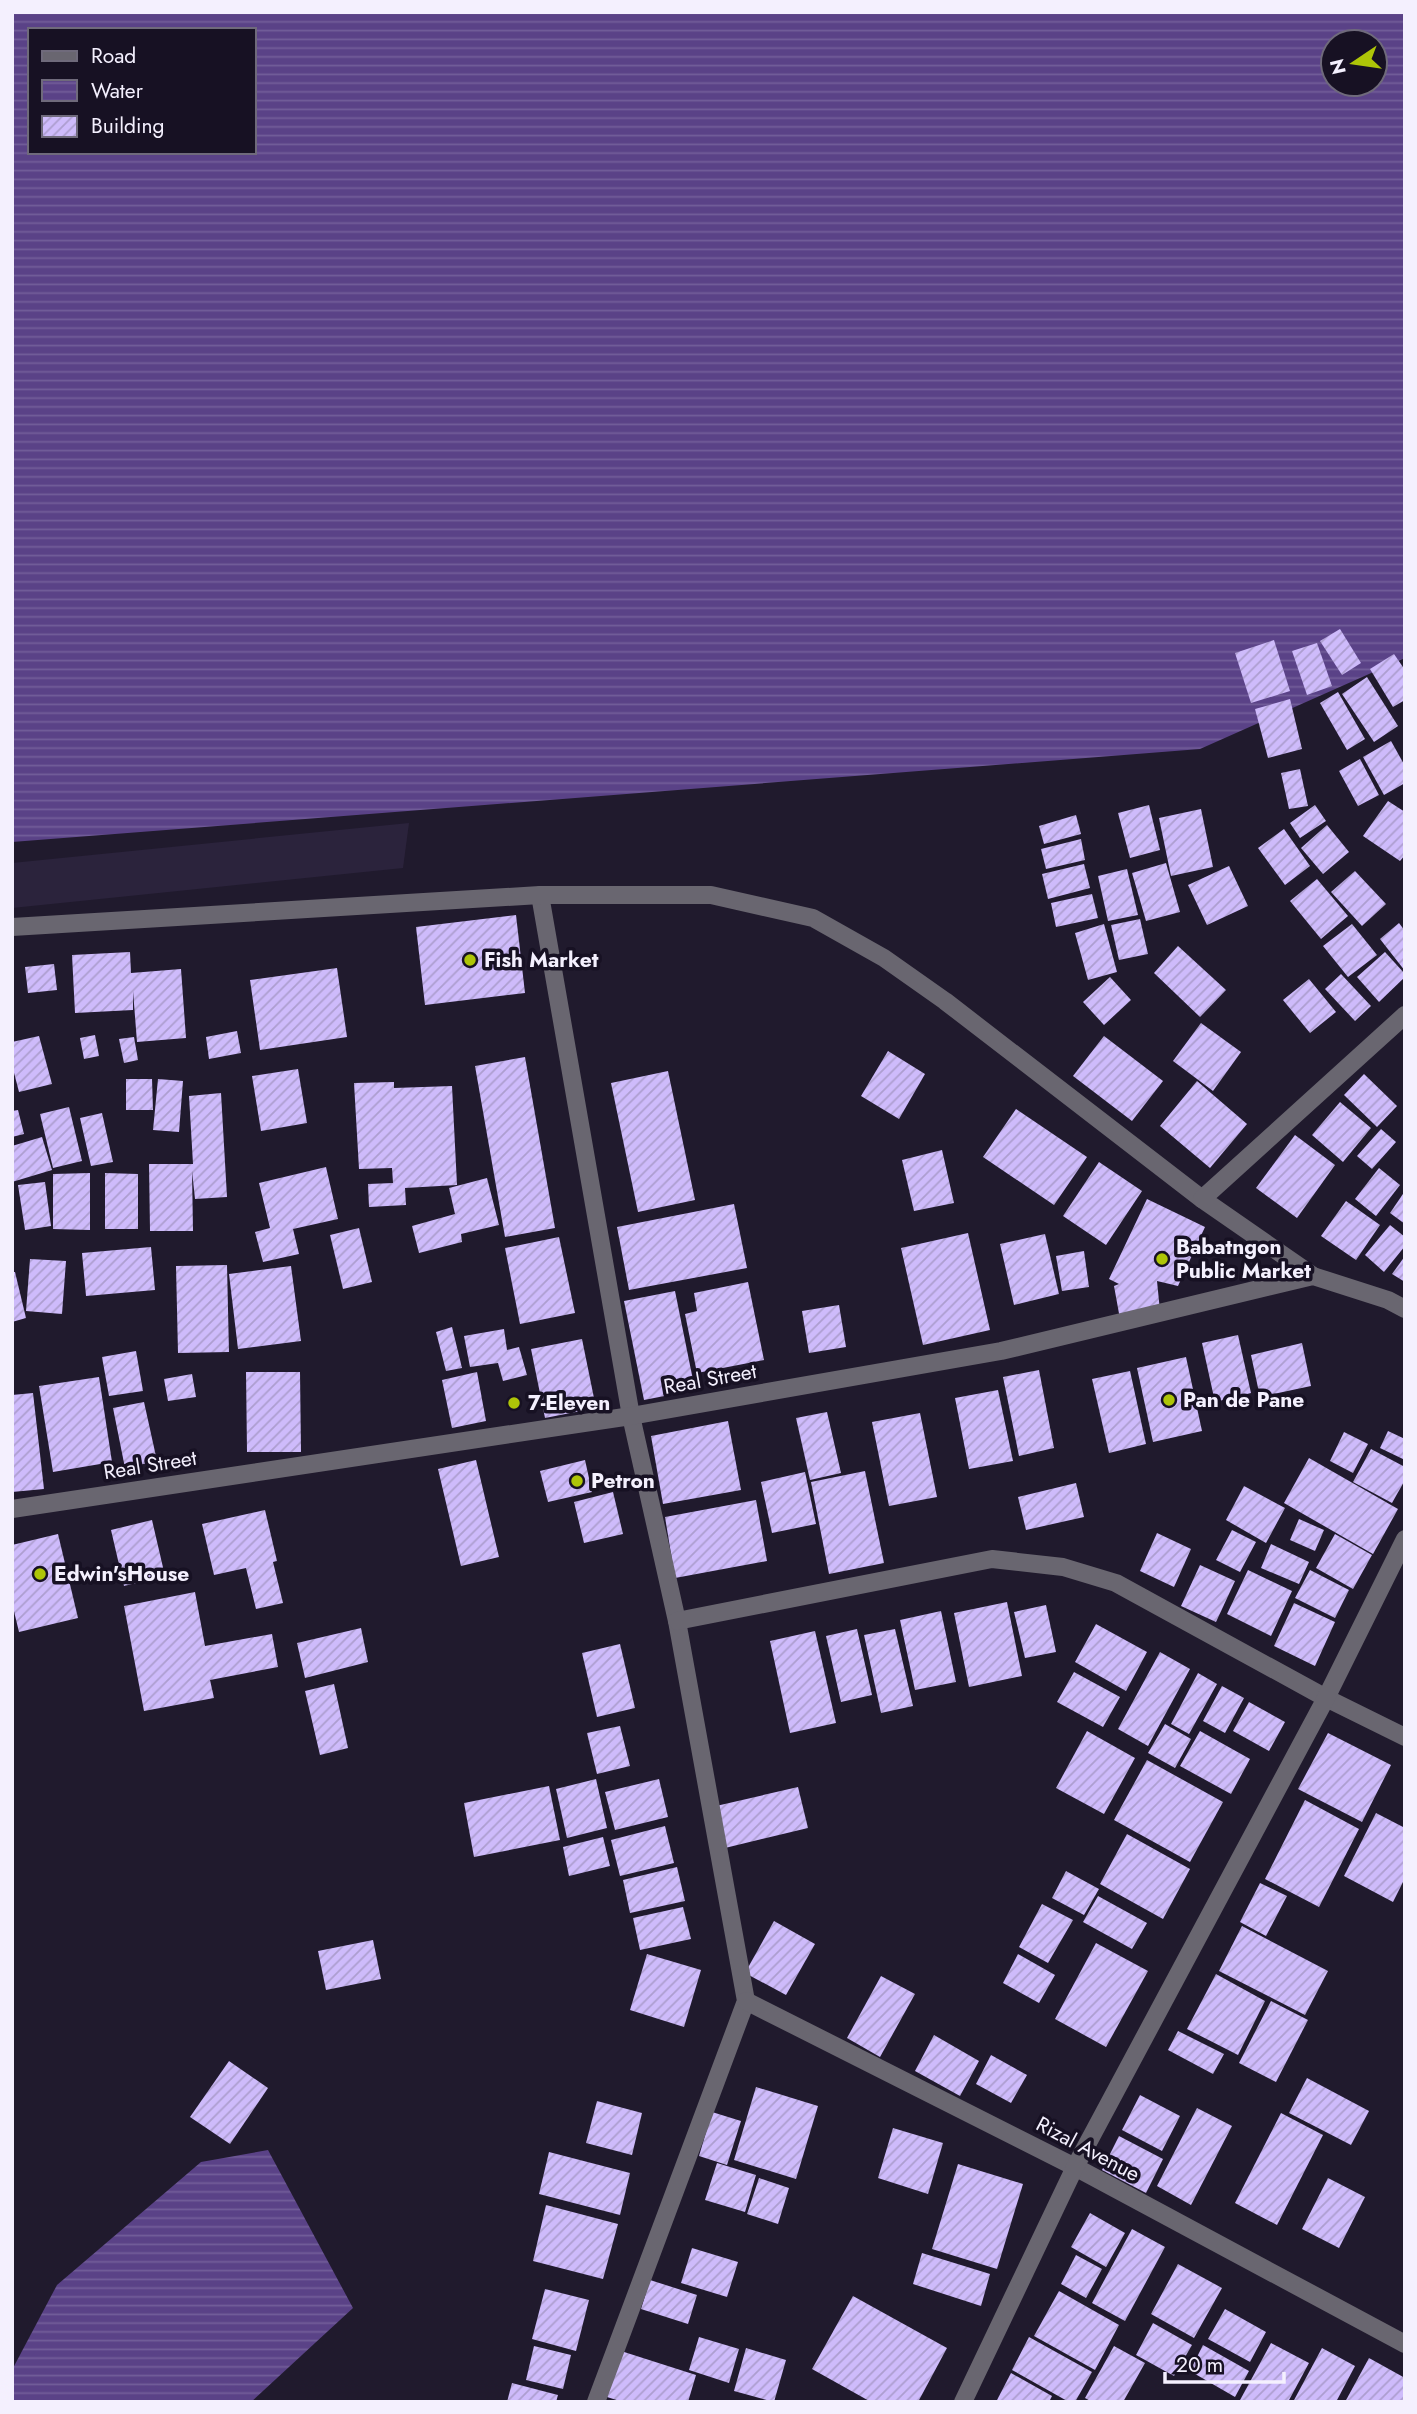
<svg xmlns="http://www.w3.org/2000/svg" width="1417" height="2414" viewBox="0 0 1417 2414" font-family="Jost,sans-serif">
<defs>
<pattern id="water-rules" width="6" height="5" patternUnits="userSpaceOnUse" patternTransform="scale(1.75)"><rect width="6" height="5" fill="#5a4287"/><path d="M0 2.5h6" fill="none" stroke="#725e99"/></pattern>
<pattern id="building-hatch" width="6" height="6" patternUnits="userSpaceOnUse" patternTransform="scale(1.75)"><rect width="6" height="6" fill="#cebbfb"/><path d="M-1 1l2-2M0 6l6-6M5 7l2-2" fill="none" stroke="#ad9ecf"/></pattern>
</defs>
<rect width="100%" height="100%" fill="#201a2d"/>
<polygon fill="#2b233c" points="409,823 403,868 12,908 12,863"/>
<g fill="url(#water-rules)" fill-rule="evenodd">
<path d="M12 12H1405V658L1200 749 12 842ZM30 30H254V152H30ZM1333 42H1375V84H1333Z"/>
<polygon points="268,2150 353,2308 251,2402 12,2402 12,2370 57,2285 201,2162"/>
</g>
<g fill="url(#building-hatch)">
<polygon points="1340,629 1361,663 1342,675 1320,641"/>
<polygon points="1274,640 1290,691 1251,703 1235,653"/>
<polygon points="1317,643 1332,686 1307,695 1292,651"/>
<polygon points="1394,654 1405,670 1405,700 1393,707 1370,669"/>
<polygon points="1367,677 1398,726 1374,742 1342,694"/>
<polygon points="1338,692 1365,739 1347,750 1320,703"/>
<polygon points="1290,699 1302,749 1268,758 1255,709"/>
<polygon points="1391,741 1405,766 1405,783 1384,795 1363,757"/>
<polygon points="1360,759 1379,795 1358,806 1339,771"/>
<polygon points="1300,769 1308,806 1289,809 1281,773"/>
<polygon points="1388,801 1405,812 1405,855 1400,861 1363,836"/>
<polygon points="1149,805 1160,850 1130,858 1118,813"/>
<polygon points="1315,805 1326,821 1300,838 1290,823"/>
<polygon points="1201,809 1213,867 1171,876 1159,818"/>
<polygon points="1076,815 1081,834 1044,844 1039,826"/>
<polygon points="1327,825 1349,852 1323,874 1301,848"/>
<polygon points="1284,829 1310,866 1285,885 1258,848"/>
<polygon points="1081,839 1085,860 1046,869 1041,849"/>
<polygon points="1166,863 1180,912 1146,921 1132,873"/>
<polygon points="1084,864 1090,888 1048,899 1042,874"/>
<polygon points="1229,866 1248,906 1207,925 1188,885"/>
<polygon points="1127,869 1138,915 1108,921 1098,876"/>
<polygon points="1355,871 1386,904 1362,926 1331,892"/>
<polygon points="1317,879 1348,916 1321,939 1290,901"/>
<polygon points="1092,894 1098,918 1056,927 1051,903"/>
<polygon points="516,915 525,993 425,1005 416,927"/>
<polygon points="1140,919 1148,954 1119,960 1111,925"/>
<polygon points="1399,923 1405,931 1405,971 1380,939"/>
<polygon points="1104,924 1117,972 1088,980 1075,933"/>
<polygon points="1352,924 1377,955 1348,977 1323,946"/>
<polygon points="1178,946 1226,990 1200,1017 1154,973"/>
<polygon points="130,952 131,973 181,969 186,1038 137,1042 133,991 133,1010 75,1013 72,955"/>
<polygon points="1385,952 1405,974 1405,977 1379,1002 1357,977"/>
<polygon points="54,964 57,990 28,993 25,967"/>
<polygon points="337,968 347,1037 260,1050 250,980"/>
<polygon points="1341,974 1371,1006 1355,1021 1325,989"/>
<polygon points="1110,977 1131,1000 1104,1025 1083,1002"/>
<polygon points="1309,979 1336,1012 1310,1033 1283,1000"/>
<polygon points="1201,1023 1241,1052 1213,1091 1173,1061"/>
<polygon points="237,1031 241,1053 209,1059 206,1037"/>
<polygon points="95,1035 99,1056 84,1059 80,1038"/>
<polygon points="39,1036 52,1084 19,1092 12,1065 12,1042"/>
<polygon points="1104,1036 1163,1081 1132,1121 1073,1076"/>
<polygon points="134,1037 138,1060 124,1063 119,1039"/>
<polygon points="888,1051 925,1074 899,1119 861,1096"/>
<polygon points="525,1057 555,1228 505,1237 475,1066"/>
<polygon points="298,1069 307,1123 261,1131 252,1076"/>
<polygon points="668,1071 695,1200 638,1212 611,1083"/>
<polygon points="1364,1074 1397,1106 1377,1127 1344,1095"/>
<polygon points="126,1079 152,1079 153,1110 126,1110"/>
<polygon points="158,1079 183,1081 179,1132 153,1130"/>
<polygon points="1197,1081 1247,1124 1210,1168 1160,1126"/>
<polygon points="394,1082 394,1088 452,1086 457,1185 405,1188 406,1205 369,1207 368,1184 393,1183 392,1168 359,1169 354,1083"/>
<polygon points="221,1093 227,1197 195,1199 192,1171 193,1231 150,1231 149,1164 193,1164 189,1096"/>
<polygon points="1340,1102 1371,1128 1343,1162 1312,1135"/>
<polygon points="69,1107 82,1161 53,1168 40,1114"/>
<polygon points="1016,1109 1087,1157 1054,1205 983,1157"/>
<polygon points="18,1110 24,1134 12,1137 12,1111"/>
<polygon points="102,1113 113,1162 91,1166 80,1118"/>
<polygon points="1381,1129 1396,1142 1372,1169 1357,1156"/>
<polygon points="1295,1135 1335,1165 1297,1218 1256,1188"/>
<polygon points="42,1137 52,1170 12,1182 12,1146"/>
<polygon points="942,1150 954,1203 914,1211 902,1160"/>
<polygon points="1099,1162 1142,1191 1106,1245 1063,1216"/>
<polygon points="326,1167 338,1219 293,1229 299,1254 263,1262 255,1232 270,1228 259,1183"/>
<polygon points="1379,1168 1400,1185 1376,1216 1355,1199"/>
<polygon points="90,1173 90,1230 53,1229 53,1174"/>
<polygon points="105,1173 138,1174 138,1229 105,1229"/>
<polygon points="487,1178 499,1225 461,1234 462,1242 419,1253 412,1226 455,1214 449,1188"/>
<polygon points="45,1182 51,1226 25,1230 18,1185"/>
<polygon points="1405,1191 1405,1224 1390,1213"/>
<polygon points="1147,1199 1205,1227 1178,1286 1157,1281 1160,1311 1120,1319 1114,1286 1119,1284 1109,1279"/>
<polygon points="1346,1201 1380,1225 1356,1260 1321,1236"/>
<polygon points="734,1204 747,1268 629,1290 617,1227"/>
<polygon points="1390,1225 1405,1237 1405,1246 1384,1272 1365,1255"/>
<polygon points="359,1228 372,1282 343,1289 330,1235"/>
<polygon points="968,1233 990,1330 923,1345 901,1248"/>
<polygon points="1045,1234 1059,1294 1014,1305 1000,1244"/>
<polygon points="559,1237 575,1313 520,1324 505,1248"/>
<polygon points="151,1247 155,1290 86,1296 82,1253"/>
<polygon points="1084,1251 1089,1287 1062,1291 1056,1256"/>
<polygon points="1405,1256 1405,1282 1392,1274"/>
<polygon points="30,1259 66,1261 62,1314 26,1311"/>
<polygon points="227,1265 229,1352 178,1353 176,1266"/>
<polygon points="291,1266 301,1341 238,1349 229,1274"/>
<polygon points="12,1272 15,1272 26,1318 12,1322"/>
<polygon points="748,1282 764,1360 697,1373 685,1314 697,1311 694,1293"/>
<polygon points="675,1291 695,1390 644,1400 624,1301"/>
<polygon points="839,1305 846,1347 809,1353 802,1311"/>
<polygon points="452,1327 462,1368 446,1371 436,1332"/>
<polygon points="504,1329 507,1350 519,1347 527,1375 503,1381 498,1363 470,1367 464,1336"/>
<polygon points="1238,1335 1251,1393 1215,1402 1202,1343"/>
<polygon points="582,1339 596,1408 545,1418 531,1349"/>
<polygon points="1302,1343 1311,1386 1260,1397 1251,1355"/>
<polygon points="136,1351 143,1391 109,1396 102,1357"/>
<polygon points="1186,1357 1202,1431 1153,1442 1137,1368"/>
<polygon points="1039,1370 1054,1448 1019,1456 1003,1377"/>
<polygon points="1130,1371 1146,1444 1109,1453 1092,1379"/>
<polygon points="246,1372 300,1372 301,1452 247,1452"/>
<polygon points="477,1372 486,1421 452,1428 442,1380"/>
<polygon points="192,1374 196,1397 168,1401 164,1379"/>
<polygon points="99,1377 112,1462 53,1472 39,1386"/>
<polygon points="998,1390 1013,1461 969,1469 955,1398"/>
<polygon points="33,1393 44,1489 12,1492 12,1395"/>
<polygon points="144,1402 157,1461 125,1468 113,1408"/>
<polygon points="827,1412 841,1473 810,1480 796,1418"/>
<polygon points="920,1413 937,1497 889,1506 872,1422"/>
<polygon points="728,1421 741,1490 663,1504 651,1436"/>
<polygon points="1388,1431 1405,1439 1405,1460 1380,1448"/>
<polygon points="1344,1432 1368,1444 1353,1473 1330,1461"/>
<polygon points="1371,1449 1405,1467 1405,1480 1392,1503 1353,1482"/>
<polygon points="1309,1458 1398,1509 1373,1554 1284,1503"/>
<polygon points="476,1460 499,1557 461,1566 438,1469"/>
<polygon points="585,1460 592,1492 548,1502 540,1471"/>
<polygon points="865,1471 884,1563 829,1574 811,1482"/>
<polygon points="805,1472 816,1524 772,1533 761,1482"/>
<polygon points="1076,1483 1084,1517 1026,1530 1018,1497"/>
<polygon points="1244,1486 1285,1508 1266,1543 1226,1520"/>
<polygon points="613,1492 623,1534 584,1543 574,1502"/>
<polygon points="756,1500 767,1561 675,1578 665,1517"/>
<polygon points="265,1510 277,1561 273,1562 283,1603 256,1609 246,1568 214,1575 202,1524"/>
<polygon points="1299,1519 1324,1530 1315,1551 1290,1540"/>
<polygon points="152,1520 165,1576 124,1586 111,1530"/>
<polygon points="1232,1530 1256,1542 1240,1572 1216,1560"/>
<polygon points="1157,1533 1191,1549 1174,1587 1140,1571"/>
<polygon points="58,1534 78,1618 19,1632 12,1603 12,1545"/>
<polygon points="1335,1534 1372,1555 1353,1589 1316,1568"/>
<polygon points="1271,1544 1309,1562 1299,1584 1261,1568"/>
<polygon points="1200,1565 1235,1581 1216,1622 1181,1606"/>
<polygon points="1248,1570 1292,1591 1271,1636 1227,1614"/>
<polygon points="1310,1570 1349,1590 1335,1618 1295,1598"/>
<polygon points="195,1592 205,1646 272,1634 278,1667 210,1680 214,1698 144,1711 124,1606"/>
<polygon points="1007,1602 1022,1676 969,1687 954,1613"/>
<polygon points="1294,1603 1335,1622 1315,1666 1274,1646"/>
<polygon points="1046,1605 1056,1652 1025,1658 1014,1612"/>
<polygon points="941,1611 956,1682 915,1690 900,1620"/>
<polygon points="1096,1624 1147,1652 1126,1691 1075,1662"/>
<polygon points="361,1628 368,1662 305,1678 297,1643"/>
<polygon points="857,1629 872,1695 841,1702 826,1636"/>
<polygon points="895,1629 913,1706 881,1713 864,1635"/>
<polygon points="815,1631 836,1723 790,1733 770,1641"/>
<polygon points="620,1644 635,1708 597,1717 582,1653"/>
<polygon points="1160,1652 1190,1669 1148,1746 1118,1729"/>
<polygon points="1074,1672 1120,1697 1103,1727 1057,1702"/>
<polygon points="1198,1673 1217,1684 1189,1734 1171,1724"/>
<polygon points="334,1684 348,1748 320,1755 305,1691"/>
<polygon points="1222,1686 1244,1698 1225,1733 1203,1721"/>
<polygon points="1249,1702 1285,1722 1269,1751 1233,1731"/>
<polygon points="1165,1724 1191,1739 1175,1768 1148,1753"/>
<polygon points="620,1726 630,1766 597,1774 587,1733"/>
<polygon points="1087,1731 1135,1758 1104,1814 1056,1788"/>
<polygon points="1200,1731 1250,1759 1231,1794 1180,1766"/>
<polygon points="1328,1733 1391,1765 1362,1822 1298,1789"/>
<polygon points="1147,1760 1223,1802 1190,1862 1114,1820"/>
<polygon points="596,1779 607,1828 567,1838 556,1789"/>
<polygon points="659,1779 668,1817 615,1830 605,1792"/>
<polygon points="549,1786 560,1840 474,1857 464,1803"/>
<polygon points="798,1787 808,1828 725,1848 716,1806"/>
<polygon points="1305,1800 1359,1829 1319,1907 1265,1879"/>
<polygon points="1376,1813 1405,1828 1405,1878 1393,1902 1344,1876"/>
<polygon points="665,1826 674,1863 620,1876 611,1840"/>
<polygon points="1127,1834 1190,1869 1163,1919 1100,1884"/>
<polygon points="603,1837 610,1866 569,1876 563,1847"/>
<polygon points="677,1867 685,1901 630,1913 623,1880"/>
<polygon points="1066,1871 1099,1889 1084,1915 1052,1898"/>
<polygon points="1260,1883 1287,1896 1266,1936 1240,1922"/>
<polygon points="1098,1896 1147,1923 1132,1949 1083,1922"/>
<polygon points="1042,1904 1073,1920 1048,1963 1019,1947"/>
<polygon points="683,1907 691,1939 640,1950 633,1918"/>
<polygon points="774,1921 815,1944 786,1995 745,1973"/>
<polygon points="1242,1926 1328,1971 1305,2015 1219,1971"/>
<polygon points="373,1940 381,1979 326,1990 318,1951"/>
<polygon points="1096,1943 1148,1971 1106,2047 1055,2019"/>
<polygon points="647,1954 701,1970 684,2027 630,2010"/>
<polygon points="1018,1954 1055,1975 1039,2003 1003,1983"/>
<polygon points="1216,1974 1265,2001 1238,2055 1187,2029"/>
<polygon points="881,1976 915,1994 880,2057 847,2038"/>
<polygon points="1271,2001 1308,2020 1276,2082 1239,2063"/>
<polygon points="1178,2031 1224,2054 1213,2074 1168,2050"/>
<polygon points="934,2035 979,2061 960,2096 915,2071"/>
<polygon points="991,2055 1027,2075 1011,2103 976,2084"/>
<polygon points="229,2061 268,2088 230,2144 190,2117"/>
<polygon points="1307,2078 1369,2111 1351,2145 1289,2113"/>
<polygon points="756,2087 818,2106 796,2179 734,2160"/>
<polygon points="1140,2095 1180,2116 1162,2151 1122,2130"/>
<polygon points="597,2101 642,2113 632,2155 586,2143"/>
<polygon points="1197,2108 1232,2126 1191,2205 1157,2186"/>
<polygon points="712,2112 741,2121 727,2165 699,2156"/>
<polygon points="1281,2113 1323,2135 1277,2225 1235,2203"/>
<polygon points="893,2128 943,2143 928,2194 878,2178"/>
<polygon points="1119,2136 1163,2159 1146,2193 1102,2170"/>
<polygon points="549,2152 630,2173 620,2215 539,2194"/>
<polygon points="717,2163 756,2175 745,2212 705,2200"/>
<polygon points="958,2164 1023,2184 997,2269 932,2249"/>
<polygon points="759,2178 789,2188 778,2224 747,2214"/>
<polygon points="1328,2178 1365,2197 1339,2248 1302,2229"/>
<polygon points="546,2205 618,2224 603,2279 533,2261"/>
<polygon points="1090,2213 1125,2233 1106,2267 1071,2247"/>
<polygon points="1132,2229 1165,2247 1125,2321 1092,2303"/>
<polygon points="692,2248 738,2262 727,2297 681,2283"/>
<polygon points="922,2253 990,2274 981,2306 913,2284"/>
<polygon points="1076,2255 1102,2269 1086,2298 1061,2284"/>
<polygon points="1178,2264 1222,2288 1194,2338 1151,2314"/>
<polygon points="650,2280 697,2295 688,2324 641,2309"/>
<polygon points="545,2289 589,2300 576,2351 532,2339"/>
<polygon points="1059,2291 1119,2325 1095,2370 1034,2336"/>
<polygon points="853,2296 947,2348 918,2402 871,2402 812,2369"/>
<polygon points="1225,2309 1266,2332 1250,2362 1208,2339"/>
<polygon points="1153,2323 1192,2345 1174,2376 1136,2355"/>
<polygon points="699,2337 739,2349 729,2383 689,2370"/>
<polygon points="1029,2337 1092,2372 1075,2402 1069,2402 1012,2370"/>
<polygon points="1271,2343 1309,2363 1288,2402 1239,2402"/>
<polygon points="1203,2345 1249,2371 1235,2397 1190,2371"/>
<polygon points="534,2346 571,2355 563,2389 526,2380"/>
<polygon points="1114,2346 1145,2363 1123,2402 1092,2402 1085,2398"/>
<polygon points="746,2348 786,2360 774,2402 734,2391"/>
<polygon points="1322,2348 1355,2366 1336,2402 1293,2402"/>
<polygon points="621,2351 696,2375 688,2402 623,2402 607,2397"/>
<polygon points="1369,2358 1405,2378 1405,2402 1345,2402"/>
<polygon points="1011,2373 1052,2396 1049,2402 996,2402"/>
<polygon points="512,2383 558,2395 556,2402 507,2402"/>
</g>
<g fill="none" stroke-linecap="round" stroke-linejoin="round">
<g stroke="#696670" stroke-width="18">
<polyline points="540,895 631,1416 677,1621 746,2001 596,2402"/>
<polyline points="12,927 540,895 711,895 813,918 884,958 945,1001 1202,1199"/>
<polyline points="1313,1276 1202,1199 1405,1015"/>
<polyline points="12,1509 631,1416 1001,1351 1313,1276 1388,1300 1405,1309"/>
<polyline points="677,1621 992,1559 1063,1567 1116,1583 1326,1698 1405,1737"/>
<polyline points="746,2001 1075,2167 1405,2344"/>
<polyline points="963,2402 1075,2167 1326,1698 1405,1539"/>
</g>
</g>
<g fill="#aec508" stroke="#171123" stroke-width="2.5">
<circle cx="470" cy="960" r="7"/>
<circle cx="1162" cy="1259" r="7"/>
<circle cx="1169" cy="1400" r="7"/>
<circle cx="514" cy="1403" r="7"/>
<circle cx="577" cy="1481" r="7"/>
<circle cx="40" cy="1574" r="7"/>
</g>
<g text-anchor="middle" dominant-baseline="central" stroke-width="7" stroke-linejoin="round" paint-order="stroke">
<g font-size="21" font-weight="bold" fill="#f4f0fe" stroke="#171123" text-anchor="start">
<text x="484" y="960">Fish Market</text>
<text x="1176" y="1247">Babatngon<tspan x="1176" dy="24">Public Market</tspan></text>
<text x="1183" y="1400">Pan de Pane</text>
<text x="528" y="1403">7-Eleven</text>
<text x="591" y="1481">Petron</text>
<text x="54" y="1574">Edwin'sHouse</text>
</g>
<g font-size="21" fill="#f4f0fe" stroke="#171123">
<text transform="translate(710 1379) rotate(-10)">Real Street</text>
<text transform="translate(150 1465) rotate(-9)">Real Street</text>
<text transform="translate(1088 2149) rotate(28)">Rizal Avenue</text>
</g>
</g>
<rect width="1417" height="2414" fill="none" stroke="#f4f0fe" stroke-width="28"/>
<rect x="28" y="28" width="228" height="126" fill="#171123" stroke="#6f6a7b" stroke-width="2"/>
<rect x="42" y="51" width="35" height="10" fill="#696670" stroke="#6f6a7b" stroke-width="2"/>
<text x="91" y="63" font-size="21" fill="#f4f0fe">Road</text>
<rect x="42" y="80" width="35" height="21" fill="url(#water-rules)" stroke="#6f6a7b" stroke-width="2"/>
<text x="91" y="98" font-size="21" fill="#f4f0fe">Water</text>
<rect x="42" y="116" width="35" height="21" fill="url(#building-hatch)" stroke="#6f6a7b" stroke-width="2"/>
<text x="91" y="133" font-size="21" fill="#f4f0fe">Building</text>
<g transform="translate(1354 63) rotate(257)"><circle r="33" fill="#171123" stroke="#6f6a7b" stroke-width="2"/>
<path d="M0-5L12 26L0 18L-12 26Z" fill="#aec508"/>
<text y="-10" font-size="19" font-weight="bold" text-anchor="middle" fill="#f4f0fe">N</text>
</g>
<path d="M1165 2372v10h119v-10" fill="none" stroke="#f4f0fe" stroke-width="3.5"/>
<text x="1176" y="2372" font-size="21" fill="#f4f0fe" stroke="#171123" stroke-width="5" paint-order="stroke">20 m</text>
</svg>
